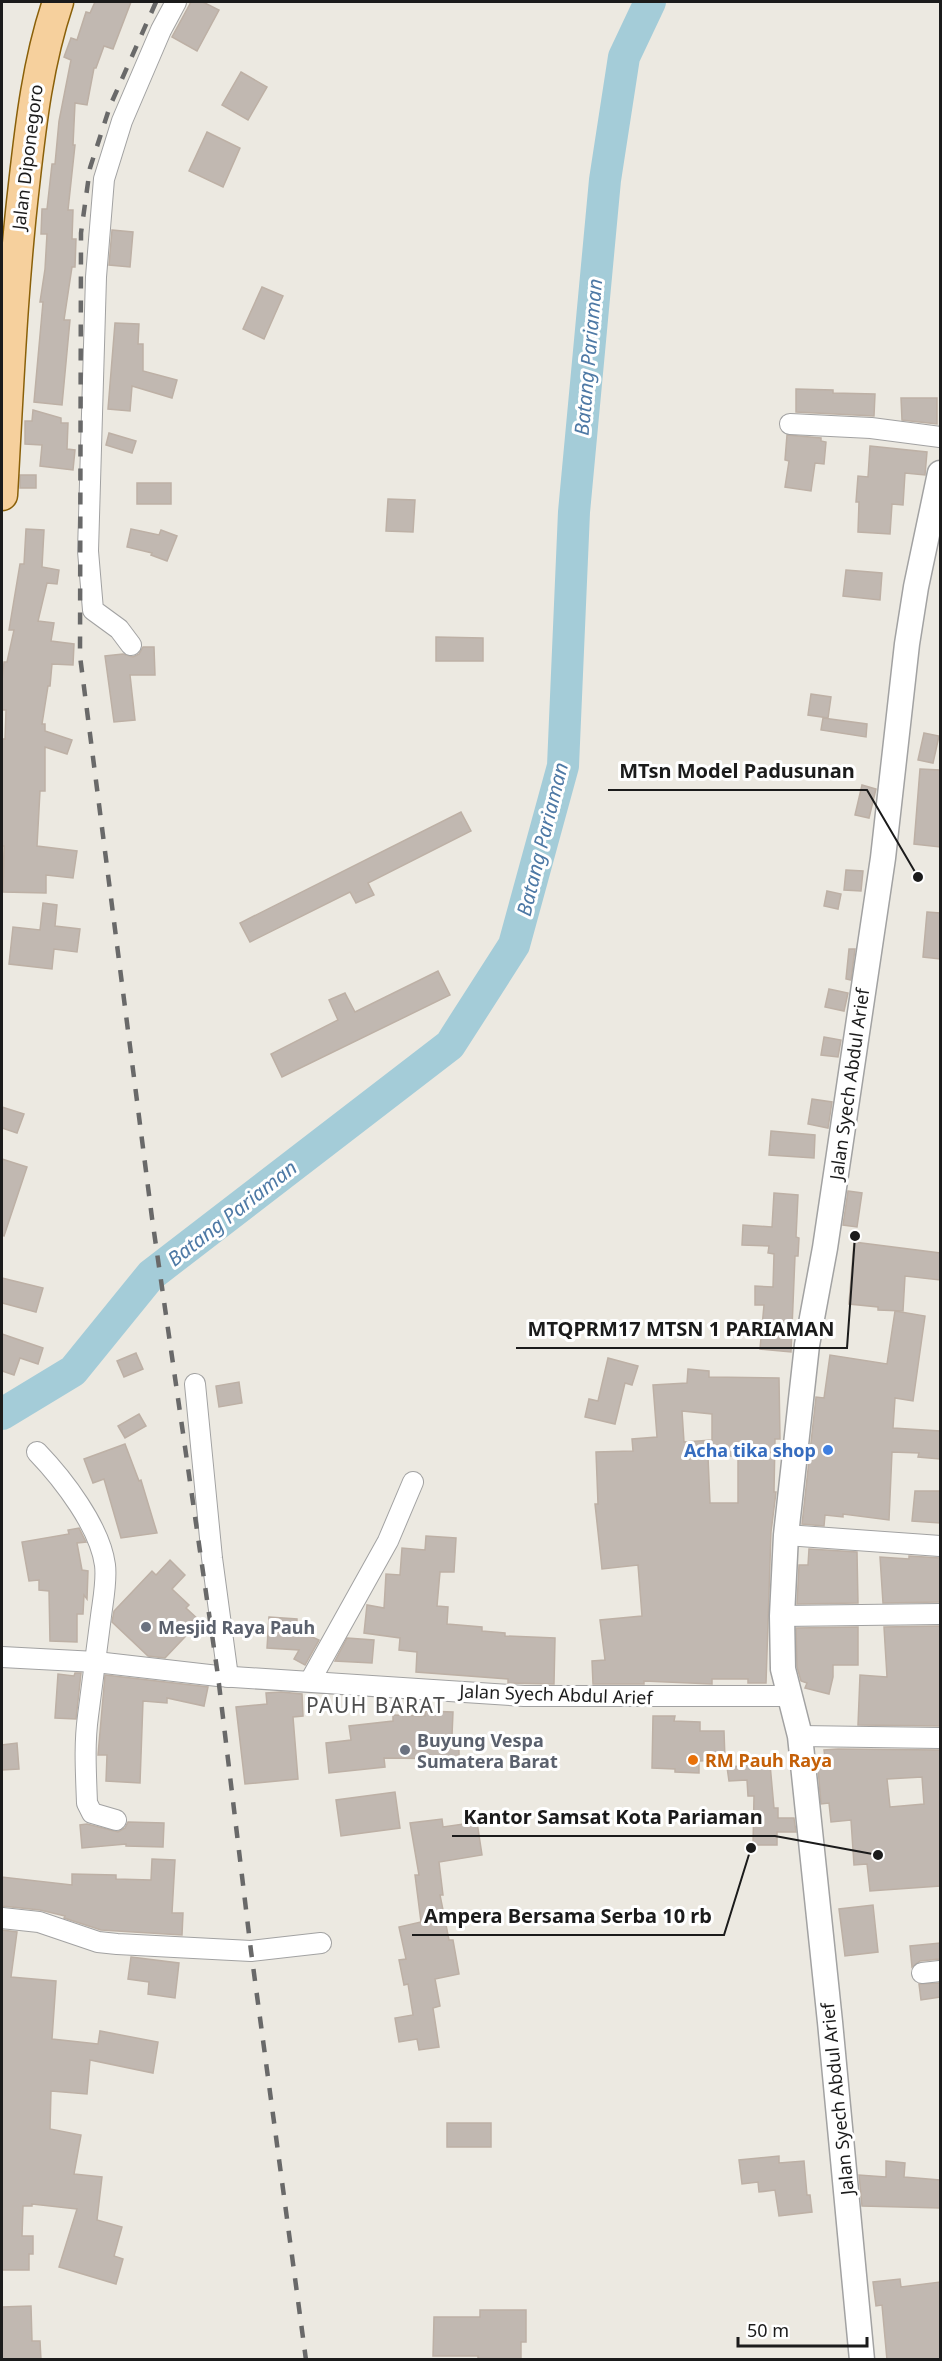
<svg xmlns="http://www.w3.org/2000/svg" width="942" height="2361" viewBox="0 0 942 2361" font-family="'Noto Sans',sans-serif">
<rect width="100%" height="100%" fill="#ece9e1"/>
<g fill="none" stroke-linecap="round" stroke-linejoin="round">
<polyline stroke="#a4ccd8" stroke-width="32" points="2,1414 73,1371 151,1275 450,1045 514,945 563,766 574,512 605,180 624,57 650,2"/>
</g>
<g fill="#c1b8b1" stroke="#bdb0a5" stroke-width="1.5" fill-rule="evenodd">
<polygon points="95,2 131,2 113,49 104,46 96,68 94,68 87,105 75,103 73,145 75,145 68,210 73,210 72,239 76,239 75,267 72,267 64,320 70,320 62,405 34,402 43,302 40,302 45,269 47,234 41,234 42,209 47,209 52,164 55,164 59,121 71,60 64,57 71,38 77,40 86,12 90,13"/>
<polygon points="191,2 203,2 219,10 197,51 172,37"/>
<polygon points="241,72 267,87 248,120 222,105"/>
<polygon points="207,132 240,148 223,187 189,171"/>
<polygon points="112,230 133,232 130,267 109,265"/>
<polygon points="262,287 283,296 264,339 243,329"/>
<polygon points="115,323 139,324 138,344 143,344 143,371 177,380 172,398 132,386 130,411 108,409"/>
<polygon points="796,389 833,390 833,393 875,394 874,416 796,412"/>
<polygon points="901,398 937,398 937,424 902,420"/>
<polygon points="33,410 61,418 61,423 68,423 67,449 75,450 73,470 40,466 42,445 25,444 25,421 32,421"/>
<polygon points="109,433 136,441 132,453 106,445"/>
<polygon points="787,435 821,438 821,441 826,442 824,464 815,463 811,491 785,487 789,461 785,460"/>
<polygon points="870,446 927,452 925,475 905,473 903,505 892,504 890,534 858,532 859,502 856,502 858,476 868,477"/>
<rect x="20" y="475" width="16" height="13"/>
<rect x="137" y="483" width="34" height="21"/>
<polygon points="388,499 415,500 413,532 386,531"/>
<polygon points="26,529 44,530 42,567 59,570 57,584 47,583 38,621 54,623 51,641 74,644 73,665 52,664 50,686 48,686 42,724 45,724 45,731 72,740 67,754 45,747 45,791 40,791 37,846 77,851 73,878 46,875 46,893 3,892 4,846 2,846 2,739 5,739 6,710 2,710 2,680 4,662 7,662 14,630 9,630 20,564 24,564"/>
<polygon points="131,529 159,535 161,530 177,536 167,561 151,555 152,553 127,547"/>
<polygon points="846,570 882,573 880,600 843,596"/>
<polygon points="436,637 483,638 483,661 436,661"/>
<polygon points="143,647 154,647 155,675 130,675 135,720 114,722 105,656 123,654 133,657 139,654"/>
<polygon points="811,694 831,697 828,718 808,715"/>
<polygon points="823,718 867,724 866,737 821,730"/>
<polygon points="924,733 939,736 933,763 918,760"/>
<polygon points="920,769 940,770 940,847 914,844"/>
<polygon points="862,785 876,789 869,818 855,815"/>
<polygon points="461,812 471,831 368,883 374,895 356,903 350,892 250,942 240,923"/>
<polygon points="846,870 863,871 861,891 844,890"/>
<polygon points="827,891 841,894 838,909 824,906"/>
<polygon points="43,903 57,905 55,926 80,929 77,952 54,949 52,969 9,964 13,927 40,930"/>
<polygon points="927,912 940,913 940,959 923,957"/>
<polygon points="849,949 855,949 851,980 846,979"/>
<polygon points="438,971 450,995 282,1077 271,1054 338,1020 329,1000 345,993 355,1012"/>
<polygon points="829,989 848,993 844,1011 825,1007"/>
<polygon points="824,1037 841,1040 838,1057 821,1055"/>
<polygon points="812,1099 832,1102 828,1128 808,1124"/>
<polygon points="2,1107 24,1114 17,1133 2,1128"/>
<polygon points="771,1131 815,1135 814,1158 769,1155"/>
<polygon points="2,1159 27,1167 4,1236 2,1235"/>
<polygon points="848,1191 862,1193 857,1227 843,1225"/>
<polygon points="774,1193 798,1195 796,1237 799,1238 798,1256 795,1256 791,1352 760,1349 764,1305 755,1305 755,1286 773,1287 774,1254 768,1253 769,1246 742,1245 743,1225 772,1227"/>
<polygon points="854,1242 940,1253 940,1280 905,1276 903,1311 878,1310 878,1307 849,1304"/>
<polygon points="2,1278 43,1288 36,1312 2,1303"/>
<polygon points="895,1311 925,1316 913,1401 895,1398 893,1428 940,1431 940,1459 918,1457 919,1453 892,1452 889,1520 843,1514 843,1517 825,1515 824,1526 802,1524 816,1397 824,1398 830,1355 887,1364"/>
<polygon points="2,1334 43,1348 38,1364 20,1358 14,1375 2,1371"/>
<polygon points="136,1353 143,1369 124,1377 117,1361"/>
<polygon points="608,1358 638,1366 632,1385 625,1383 615,1424 585,1417 589,1399 598,1401"/>
<path d="M688 1369 709 1371V1377L779 1378 780 1439H775L774 1492H776L771 1532 766 1683H748V1679H712V1684L644 1681V1684H593L592 1661 605 1660 600 1620 642 1616 638 1565 602 1569 595 1504H598L596 1452 633 1451 632 1439 657 1437 653 1385 687 1383ZM682 1411 712 1414V1440L684 1442ZM710 1456H738V1503H710L708 1457Z"/>
<polygon points="239,1382 242,1403 219,1407 216,1386"/>
<polygon points="139,1414 146,1426 125,1438 118,1426"/>
<polygon points="125,1444 139,1481 141,1480 157,1533 121,1538 104,1479 93,1483 84,1459"/>
<polygon points="915,1491 940,1491 940,1523 912,1521"/>
<polygon points="79,1528 86,1542 77,1543 82,1570 88,1571 87,1599 84,1595 83,1614 77,1614 77,1642 50,1641 49,1591 39,1590 39,1580 29,1581 22,1542 69,1534 68,1530"/>
<polygon points="426,1536 456,1538 454,1572 440,1572 437,1606 448,1607 447,1624 482,1627 482,1631 505,1633 505,1636 555,1638 554,1684 508,1683 508,1679 416,1672 417,1652 399,1650 400,1638 364,1633 367,1605 384,1608 386,1574 400,1575 402,1548 425,1550"/>
<polygon points="809,1549 857,1552 858,1603 797,1604 799,1565 808,1565"/>
<polygon points="909,1556 940,1558 940,1602 883,1603 880,1557 909,1559"/>
<polygon points="170,1560 185,1575 172,1589 189,1605 186,1608 200,1621 165,1658 148,1656 112,1622 114,1611 152,1571 156,1575"/>
<polygon points="269,1617 297,1619 297,1630 319,1640 305,1665 294,1659 299,1650 267,1648"/>
<polygon points="940,1626 940,1726 858,1725 860,1675 887,1677 884,1627"/>
<polygon points="858,1627 858,1665 833,1665 833,1677 829,1694 805,1688 807,1683 801,1681 797,1667 796,1628"/>
<polygon points="347,1638 374,1640 372,1663 335,1661"/>
<polygon points="75,1673 81,1673 76,1719 55,1718 58,1674 74,1676"/>
<polygon points="105,1675 208,1687 204,1706 167,1698 167,1703 143,1701 140,1783 106,1781 107,1755 98,1755"/>
<polygon points="281,1692 302,1694 303,1716 293,1717 298,1779 245,1784 236,1707 267,1704 266,1693"/>
<polygon points="425,1711 453,1712 452,1736 459,1736 459,1759 384,1758 385,1767 329,1773 326,1743 351,1740 349,1726 393,1721 393,1715 425,1716"/>
<polygon points="653,1716 675,1716 674,1721 700,1722 700,1731 724,1731 725,1760 699,1761 699,1773 675,1772 675,1769 652,1768"/>
<polygon points="17,1743 19,1769 2,1770 2,1745"/>
<path d="M838 1749 940 1750V1886L870 1891 867 1864 854 1865 851 1820 831 1822 829 1803 821 1804 818 1768 826 1767 824 1750ZM922 1777 924 1804 890 1807 887 1779Z"/>
<polygon points="770,1764 774,1808 778,1808 778,1818 794,1818 796,1832 777,1832 777,1845 753,1845 754,1796 748,1796 747,1780 729,1781 727,1767"/>
<polygon points="395,1792 400,1828 341,1836 336,1800"/>
<polygon points="442,1819 443,1827 477,1822 482,1855 439,1862 443,1895 440,1895 449,1940 453,1940 459,1974 435,1979 440,2006 433,2008 439,2047 419,2050 417,2039 399,2042 395,2018 413,2015 408,1984 404,1985 399,1960 406,1959 399,1927 421,1922 415,1875 419,1875 410,1823"/>
<polygon points="128,1822 164,1823 163,1847 126,1846 126,1844 82,1848 80,1825 87,1824 118,1832 125,1828"/>
<polygon points="152,1859 175,1860 172,1913 183,1913 182,1935 101,1930 64,1918 65,1916 40,1910 2,1906 2,1877 72,1885 72,1874 116,1875 116,1879 151,1880"/>
<polygon points="873,1905 878,1952 845,1956 839,1909"/>
<polygon points="2,1930 17,1932 11,1977 56,1981 52,2039 98,2044 100,2031 158,2042 153,2073 90,2060 87,2094 51,2091 50,2129 81,2135 74,2174 102,2177 97,2220 122,2227 114,2256 123,2259 116,2284 59,2267 77,2209 32,2204 32,2206 23,2206 22,2236 33,2236 33,2254 29,2254 29,2270 2,2270"/>
<polygon points="940,1943 940,1959 920,1961 912,1967 910,1946"/>
<polygon points="131,1957 179,1963 175,1998 148,1994 149,1982 128,1979"/>
<polygon points="940,1983 940,1997 921,2000 919,1984"/>
<rect x="447" y="2123" width="44" height="24"/>
<polygon points="779,2156 779,2163 804,2161 807,2195 810,2195 812,2212 779,2216 775,2190 759,2192 758,2182 742,2184 739,2160"/>
<polygon points="886,2161 905,2163 904,2177 940,2180 940,2208 862,2206 859,2175 886,2177"/>
<polygon points="900,2279 901,2287 940,2282 940,2360 887,2360 882,2305 876,2306 873,2282"/>
<polygon points="31,2306 32,2341 40,2341 41,2360 2,2360 2,2307"/>
<polygon points="480,2310 526,2310 526,2342 521,2342 521,2360 478,2360 478,2356 433,2356 434,2317 480,2317"/>
</g>
<g fill="none" stroke-linecap="round" stroke-linejoin="round">
<g stroke="#a2a2a2" stroke-width="22">
<g id="minor">
<polyline points="790,424 871,428 940,437"/>
<polyline points="131,645 119,629 93,610 88,551 96,277 104,179 122,121 161,30 176,2"/>
<polyline points="195,1384 212,1558 228,1677"/>
<path d="M37 1452C63 1479 100 1527 105 1565 107 1581 103 1600 101 1616 97 1649 92 1683 88 1716 84 1745 86 1774 87 1803L92 1813 116 1820"/>
<polyline points="786,1535 940,1546"/>
<polyline points="782,1616 940,1614"/>
<polyline points="2,1657 96,1662 218,1676 524,1696 788,1696"/>
<polyline points="310,1681 388,1541 413,1482"/>
<polyline points="800,1736 940,1738"/>
<polyline points="2,1918 39,1922 98,1942 117,1944 251,1951 321,1943"/>
<polyline points="922,1973 940,1971"/>
</g>
</g>
<g stroke="#a2a2a2" stroke-width="27">
<polyline id="tertiary" points="862,2360 830,2022 800,1736 783,1669 782,1616 786,1535 807,1345 825,1248 883,858 907,644 916,587 940,473"/>
</g>
<g stroke="#8a6009" stroke-width="33">
<path id="primary" d="M2 495C8 392 12 288 24 185 31 122 38 62 58 2"/>
</g>
<use href="#minor" stroke="#fff" stroke-width="20"/>
<use href="#tertiary" stroke="#fff" stroke-width="24"/>
<use href="#primary" stroke="#f6d09d" stroke-width="30"/>
<polyline stroke="#696969" stroke-width="4.5" stroke-dasharray="12 12" stroke-linecap="butt" points="156,2 110,106 90,168 81,233 80,656 152,1218 218,1676 251,1951 306,2360"/>
</g>
<circle fill="#3f7fe0" stroke="#fff" stroke-width="2" cx="828" cy="1450" r="6"/>
<g fill="#6b7280" stroke="#fff" stroke-width="2">
<circle cx="146" cy="1627" r="6"/>
<circle cx="405" cy="1750" r="6"/>
</g>
<circle fill="#e8710a" stroke="#fff" stroke-width="2" cx="693" cy="1760" r="6"/>
<g text-anchor="middle" dominant-baseline="central" stroke-width="6" stroke-linejoin="round" paint-order="stroke">
<g font-size="18" fill="#1b1b1b" stroke="#fff">
<text transform="translate(27 157) rotate(-83)">Jalan Diponegoro</text>
<text transform="translate(849 1084) rotate(-82)">Jalan Syech Abdul Arief</text>
<text transform="translate(556 1694) rotate(2)">Jalan Syech Abdul Arief</text>
<text transform="translate(837 2099) rotate(-96)">Jalan Syech Abdul Arief</text>
</g>
<g font-size="18" font-weight="bold" fill="#366cbe" stroke="#fff" text-anchor="end">
<text x="816" y="1450">Acha tika shop</text>
</g>
<g font-size="18" font-weight="bold" fill="#5b616d" stroke="#fff" text-anchor="start">
<text x="158" y="1627">Mesjid Raya Pauh</text>
<text x="417" y="1740">Buyung Vespa<tspan x="417" dy="21">Sumatera Barat</tspan></text>
</g>
<g font-size="18" font-weight="bold" fill="#c56008" stroke="#fff" text-anchor="start">
<text x="705" y="1760">RM Pauh Raya</text>
</g>
<g font-size="20" font-style="italic" fill="#4e79a5" stroke="#fff">
<text transform="translate(588 357) rotate(-85)">Batang Pariaman</text>
<text transform="translate(542 839) rotate(-76)">Batang Pariaman</text>
<text transform="translate(232 1213) rotate(-38)">Batang Pariaman</text>
</g>
<g font-size="21" letter-spacing="1.5" fill="#4e4e4e" stroke="#fff">
<text x="376" y="1705">PAUH BARAT</text>
</g>
</g>
<path fill="none" stroke="#1b1b1b" stroke-width="2" d="M918 877L867 790H608M855 1236L847 1348H516M878 1855L775 1836H452M751 1848L724 1935H412"/>
<g fill="#1b1b1b" stroke="#fff" stroke-width="2">
<circle cx="918" cy="877" r="6"/>
<circle cx="855" cy="1236" r="6"/>
<circle cx="878" cy="1855" r="6"/>
<circle cx="751" cy="1848" r="6"/>
</g>
<g font-size="20" text-anchor="middle" font-weight="bold" fill="#1b1b1b" stroke="#fff" stroke-width="6" stroke-linejoin="round" paint-order="stroke">
<text x="737" y="778">MTsn Model Padusunan</text>
<text x="681" y="1336">MTQPRM17 MTSN 1 PARIAMAN</text>
<text x="613" y="1824">Kantor Samsat Kota Pariaman</text>
<text x="568" y="1923">Ampera Bersama Serba 10 rb</text>
</g>
<rect width="942" height="2361" fill="none" stroke="#1b1b1b" stroke-width="6"/>
<path d="M738 2337v9h129v-9" fill="none" stroke="#1b1b1b" stroke-width="3"/>
<text x="747" y="2337" font-size="18" fill="#1b1b1b" stroke="#ffffff" stroke-width="4.5" paint-order="stroke">50 m</text>
</svg>
